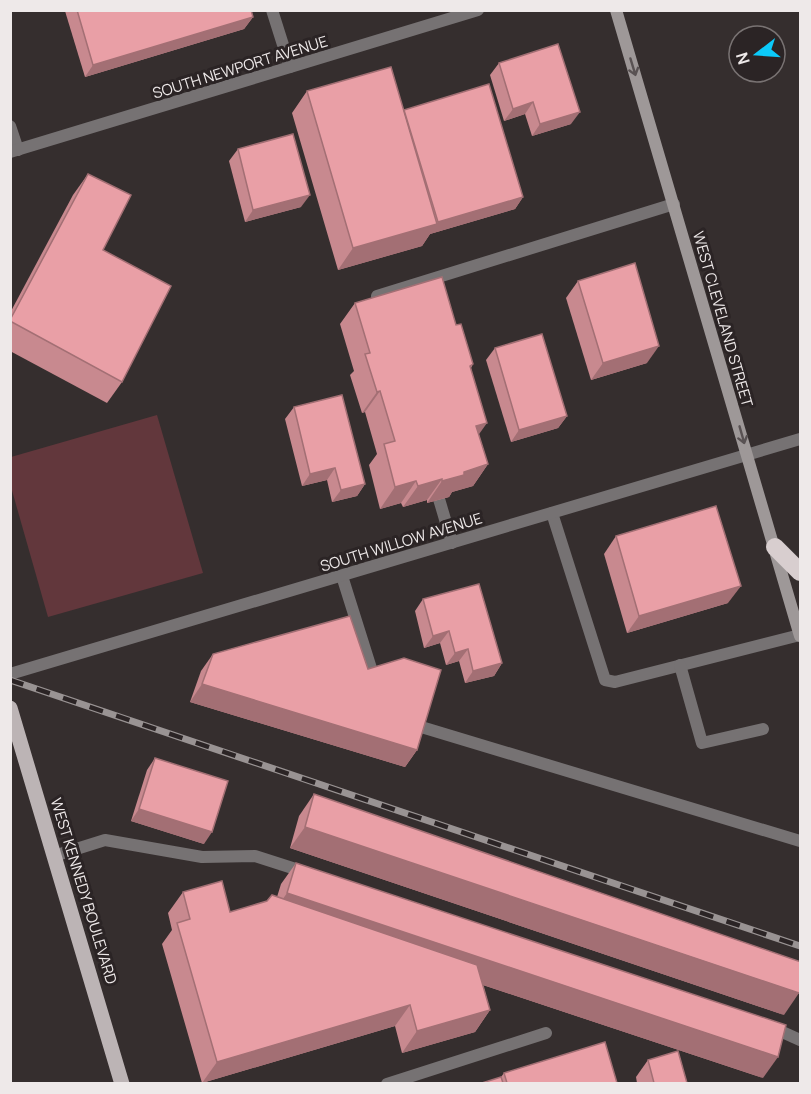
<svg xmlns="http://www.w3.org/2000/svg" width="811" height="1094" viewBox="0 0 811 1094" font-family="Manrope,sans-serif">
<rect width="100%" height="100%" fill="#352e2e"/>
<polygon fill="#62373c" points="157,415 203,573 48,617 11,487 11,457"/>
<g fill="none" stroke-linecap="round" stroke-linejoin="round">
<g stroke="#767273" stroke-width="12">
<polyline points="10,126 18,150"/>
<polyline points="381,310 377,296 674,204"/>
<polyline points="439,499 452,543"/>
<polyline points="552,513 605,680 615,682 800,635"/>
<polyline points="342,576 375,681"/>
<polyline points="680,665 702,743 763,729"/>
<polyline points="418,726 800,841"/>
<polyline points="54,856 105,840 202,857 255,856 308,873"/>
<polyline points="769,1026 800,1040"/>
</g>
<g stroke="#767273" stroke-width="12">
<polyline points="272,10 290,67"/>
<polyline points="10,152 478,10"/>
<polyline points="387,1084 546,1033"/>
</g>
<polyline stroke="#767273" stroke-width="12" points="10,674 800,439"/>
<polyline stroke="#9e9898" stroke-width="12" points="616,10 800,636"/>
<polyline stroke="#bcb4b5" stroke-width="15" points="10,708 122,1084"/>
<polyline stroke="#d8cecf" stroke-width="18" points="775,547 800,572"/>
<g stroke="#999393" stroke-width="7">
<polyline id="rail" points="10,680 800,946"/>
</g>
<use href="#rail" stroke="#2b2425" stroke-width="4.5" stroke-dasharray="14" stroke-linecap="butt"/>
</g>
<g fill="#c8898f">
<polygon points="251,10 253,17 244,29 85,77 65,11"/>
<polygon points="499,63 571,124 532,136 525,114 504,121 490,75"/>
<polygon points="307,91 523,197 515,209 430,234 422,246 338,270 292,113"/>
<polygon points="238,149 301,207 245,222 229,161"/>
<polygon points="88,174 103,250 122,382 107,403 10,351 10,313 73,195"/>
<polygon points="578,281 647,363 591,380 566,298"/>
<polygon points="355,303 456,325 473,364 471,368 479,435 488,464 473,486 452,492 449,497 427,503 427,500 403,507 401,503 380,509 369,465 377,454 365,412 362,413 350,375 354,371 340,324"/>
<polygon points="495,348 567,416 558,428 511,442 486,360"/>
<polygon points="294,407 365,484 357,496 332,502 327,480 302,486 285,419"/>
<polygon points="616,536 728,603 627,633 604,554"/>
<polygon points="423,599 502,663 494,676 465,683 459,661 446,665 440,643 424,648 415,611"/>
<polygon points="213,654 368,669 417,750 405,767 190,702 201,671"/>
<polygon points="155,758 204,844 131,821 147,770"/>
<polygon points="314,794 784,1015 290,848 299,816"/>
<polygon points="296,863 763,1078 483,985 490,1010 475,1032 402,1053 395,1026 202,1083 162,944 172,930 168,913 183,892 230,912 267,901 277,897 281,884"/>
<polygon points="648,1060 687,1083 637,1083 636,1077"/>
<polygon points="504,1073 617,1083 482,1083 501,1077"/>
</g>
<g fill="#a36f74">
<polygon points="253,17 244,29 85,77 93,65"/>
<polygon points="533,102 525,114 504,121 513,109"/>
<polygon points="580,112 571,124 532,136 540,124"/>
<polygon points="310,195 301,207 245,222 253,210"/>
<polygon points="523,197 515,209 430,234 422,246 338,270 353,248 436,224 438,222"/>
<polygon points="659,346 647,363 591,380 603,363"/>
<polygon points="380,391 365,412 362,413 377,392"/>
<polygon points="567,416 558,428 511,442 519,430"/>
<polygon points="487,423 472,444 476,426"/>
<polygon points="488,464 473,486 452,492 449,497 427,503 442,481 464,472"/>
<polygon points="335,468 327,480 302,486 310,474"/>
<polygon points="442,479 427,500 403,507 418,486"/>
<polygon points="416,481 401,503 380,509 395,487"/>
<polygon points="365,484 357,496 332,502 341,490"/>
<polygon points="741,586 728,603 627,633 639,616"/>
<polygon points="449,631 440,643 424,648 433,636"/>
<polygon points="468,649 459,661 446,665 455,653"/>
<polygon points="502,663 494,676 465,683 473,671"/>
<polygon points="202,684 417,750 405,767 190,702"/>
<polygon points="139,809 212,832 204,844 131,821"/>
<polygon points="305,827 799,993 784,1015 290,848"/>
<polygon points="287,893 778,1057 763,1078 272,915"/>
<polygon points="410,1005 395,1026 202,1083 217,1062"/>
<polygon points="490,1010 475,1032 402,1053 417,1031"/>
</g>
<g fill="#e99fa6" stroke="#a36f74" stroke-width="1.5">
<polygon points="77,10 251,10 253,17 93,65"/>
<polygon points="558,44 580,112 540,124 533,102 513,109 499,63"/>
<polygon points="391,67 437,224 353,248 307,91"/>
<polygon points="489,84 523,197 438,222 404,110"/>
<polygon points="293,134 310,195 253,210 238,149"/>
<polygon points="88,174 131,195 103,250 171,286 122,382 10,321 10,320"/>
<polygon points="635,263 659,346 603,363 578,281"/>
<polygon points="442,277 456,325 461,324 473,364 470,366 487,423 476,426 488,464 464,472 464,475 442,481 442,479 418,486 416,481 395,487 384,444 395,441 380,391 377,392 365,354 370,353 355,303"/>
<polygon points="542,334 567,416 519,430 495,348"/>
<polygon points="342,395 365,484 341,490 335,468 310,474 294,407"/>
<polygon points="716,506 741,586 639,616 616,536"/>
<polygon points="479,584 502,663 473,671 468,649 455,653 449,631 433,636 423,599"/>
<polygon points="350,616 368,669 404,658 441,670 417,750 202,684 213,654"/>
<polygon points="155,758 228,781 212,832 139,809"/>
<polygon points="314,794 801,962 801,990 799,993 305,827"/>
<polygon points="296,863 786,1025 778,1057 287,893"/>
<polygon points="222,881 230,912 267,901 272,895 477,965 490,1010 417,1031 410,1005 217,1062 177,923 190,919 183,892"/>
<polygon points="605,1042 617,1083 507,1083 504,1073"/>
<polygon points="678,1051 687,1083 654,1083 648,1060"/>
<polygon points="501,1077 503,1083 482,1083"/>
</g>
<defs><path id="oneway-shaft" d="M-6 0H5M1.5-3L5.5 0L1.5 3" fill="none" stroke-width="1.6" stroke-linecap="round" stroke-linejoin="round" transform="scale(1.5)"/></defs>
<g stroke="#595253">
<use href="#oneway-shaft" transform="translate(633 67) rotate(73)"/>
<use href="#oneway-shaft" transform="translate(742 435) rotate(74)"/>
</g>
<g text-anchor="middle" dominant-baseline="central" stroke-width="6" stroke-linejoin="round" paint-order="stroke">
<g font-size="15" fill="#eee9e9" stroke="#2b2425">
<text transform="translate(240 67) rotate(-17)">SOUTH NEWPORT AVENUE</text>
<text transform="translate(723 319) rotate(74)">WEST CLEVELAND STREET</text>
<text transform="translate(401 542) rotate(-17)">SOUTH WILLOW AVENUE</text>
<text transform="translate(84 891) rotate(73)">WEST KENNEDY BOULEVARD</text>
</g>
</g>
<rect width="811" height="1094" fill="none" stroke="#eee9e9" stroke-width="24"/>
<g transform="translate(757 54) rotate(253)"><circle r="28" fill="#2b2425" stroke="#797373" stroke-width="1.5"/>
<path d="M0-4.5L10 22L0 15L-10 22Z" fill="#0ccafa"/>
<text y="-9" font-size="16" font-weight="bold" text-anchor="middle" fill="#eee9e9">N</text>
</g>
</svg>
